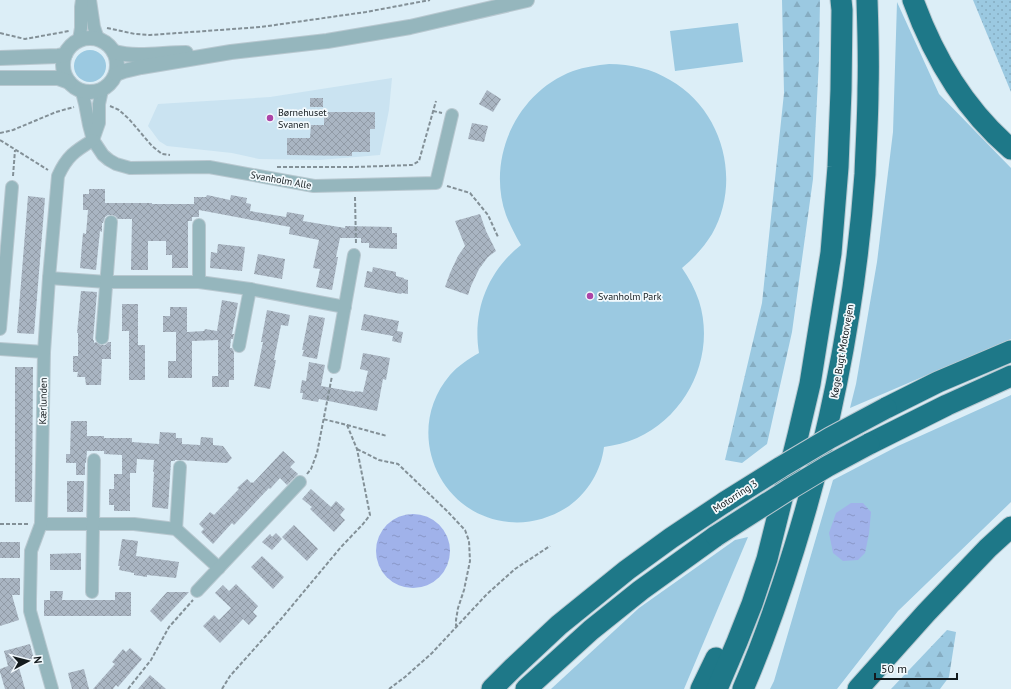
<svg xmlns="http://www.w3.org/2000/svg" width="1011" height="689" viewBox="0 0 1011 689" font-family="'PT Sans',sans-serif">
<defs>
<pattern id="forest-firs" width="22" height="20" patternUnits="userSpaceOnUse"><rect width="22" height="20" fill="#9bc9e1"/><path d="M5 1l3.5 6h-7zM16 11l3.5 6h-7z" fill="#85acc1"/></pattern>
<pattern id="garden-dots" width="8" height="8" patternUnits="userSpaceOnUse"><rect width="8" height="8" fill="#9bc9e1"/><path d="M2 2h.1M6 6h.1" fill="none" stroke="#85acc1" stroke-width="1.8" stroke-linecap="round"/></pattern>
<pattern id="water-ripples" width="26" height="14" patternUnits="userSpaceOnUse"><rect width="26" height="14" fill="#a0b2ea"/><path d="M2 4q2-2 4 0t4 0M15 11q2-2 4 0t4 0" fill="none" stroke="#8998c8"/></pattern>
<pattern id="building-cross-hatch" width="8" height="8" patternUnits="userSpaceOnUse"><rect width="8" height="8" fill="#a9b5c2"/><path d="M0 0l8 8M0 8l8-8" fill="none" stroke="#919ba6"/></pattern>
</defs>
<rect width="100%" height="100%" fill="#dceef7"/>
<polygon fill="#cae3f1" points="392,78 389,110 380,155 319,160 259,159 232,153 167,146 159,141 148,126 158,104 270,97"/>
<g fill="#9bc9e1">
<polygon points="897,2 939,94 1011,168 1011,339 850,408 856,384 877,262 893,132"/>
<polygon points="738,23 743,62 675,71 670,31"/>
<circle cx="90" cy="66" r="16"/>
<path d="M609 64C631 64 652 69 670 80 723 110 742 181 712 234 704 247 694 258 682 268 689 278 695 289 699 301 716 355 688 415 637 438 626 443 615 445 604 447 601 471 588 492 569 506 551 518 530 524 509 522 437 515 403 430 450 375 458 366 468 359 479 353 472 311 488 271 521 245 515 235 510 225 506 215 486 158 517 92 573 71 585 67 597 65 609 64Z"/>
<polygon points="1011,395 1011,502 898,611 837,689 770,689 774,681 833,480 898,446"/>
<polygon points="748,537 684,689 551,689 639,608 735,540"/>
</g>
<g fill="url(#forest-firs)">
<polygon points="782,0 820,0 819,59 813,179 792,332 767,444 742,463 725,460 762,303 784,93"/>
<polygon points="947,630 956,632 949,677 940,689 891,689"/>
</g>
<polygon fill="url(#garden-dots)" points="973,0 1011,0 1011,92"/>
<g fill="url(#water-ripples)">
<polygon points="851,503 863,503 871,512 869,534 865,553 858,560 843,561 833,553 829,533 836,513"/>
<circle cx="413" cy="551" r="37"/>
</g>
<g fill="url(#building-cross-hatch)">
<polygon points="487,90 501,99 493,112 479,104"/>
<rect x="310" y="98" width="13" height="9"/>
<polygon points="324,112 375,112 375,129 370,129 370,152 352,152 352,156 287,155 287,138 310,138 311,125 324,125"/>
<polygon points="472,123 488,126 484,142 468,139"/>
<polygon points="89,189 105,189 105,203 152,203 152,204 194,204 194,197 206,197 207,195 230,200 231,195 247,198 246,203 251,204 250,211 286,217 287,212 304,215 303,221 345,228 345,226 392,227 392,233 397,233 397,249 369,248 369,243 361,243 361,238 340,238 336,257 338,257 332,290 316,287 320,269 313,268 319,240 289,234 290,227 199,210 199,217 192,217 192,221 188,221 188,268 172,268 172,255 166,255 166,241 148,241 148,270 131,270 132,219 118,219 115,216 111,215 108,215 105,217 103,223 102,223 102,232 100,231 96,270 80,268 83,233 86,234 88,210 83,210 83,194 89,194"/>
<polygon points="28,196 45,198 34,334 17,333"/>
<polygon points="480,214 486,231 496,251 488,257 479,269 471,286 468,295 445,287 450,273 458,256 465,246 455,221"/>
<polygon points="218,244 245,247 242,271 210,268 211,252 217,253"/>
<polygon points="258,254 285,259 282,279 254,274"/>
<polygon points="373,267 396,272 396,276 404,278 404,279 408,280 408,294 402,293 401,294 364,287 367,271 372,272"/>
<polygon points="81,291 97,292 93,340 94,340 94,343 96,342 101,345 105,345 108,342 111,342 111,359 102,359 101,385 86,385 85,377 77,377 78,372 73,372 73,356 78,356 78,333 77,333"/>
<polygon points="222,300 238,303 232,334 234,334 233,339 231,339 230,348 232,348 234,352 234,380 229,380 229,387 212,387 212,376 218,376 218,340 192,341 192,378 168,378 168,361 176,361 176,332 163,332 163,316 170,316 170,307 187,307 187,332 204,331 205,329 217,331"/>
<polygon points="122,304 138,304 138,345 145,345 145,380 129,380 129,331 122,331"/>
<polygon points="267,310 290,315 288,326 281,325 274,360 276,360 270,389 254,386 263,342 261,342"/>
<polygon points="364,314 399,321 397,331 403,332 401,343 392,341 393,336 361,330"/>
<polygon points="309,315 325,318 317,359 302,356 304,350 302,350"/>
<polygon points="363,353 390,358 386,380 383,379 377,411 319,399 318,402 302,399 303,393 300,393 302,380 306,381 309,362 325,365 321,386 355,392 355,391 363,392 368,371 360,369"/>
<polygon points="15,367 33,367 32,502 15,502"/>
<polygon points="71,421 87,421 87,436 104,436 104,438 132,438 132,442 159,444 160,432 176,433 176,438 182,438 182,444 200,445 201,437 213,438 213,445 223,446 232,458 227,463 180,460 175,460 175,461 171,461 168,509 152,507 154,472 153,472 154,460 137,459 136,473 130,473 130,511 114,511 114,505 109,505 109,489 114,489 114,474 122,474 122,455 104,454 104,451 87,451 86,463 85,463 85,475 76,475 76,463 66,463 66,454 70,454"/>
<polygon points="283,451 295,462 290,467 298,474 287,485 280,478 270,489 269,488 234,525 232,523 213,544 201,532 204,529 199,524 210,512 214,515 239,489 237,488 247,479 251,483 252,482 253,483"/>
<polygon points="67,481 84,481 83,512 67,512"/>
<polygon points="311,489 331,507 336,501 345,509 340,515 345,520 334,532 310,509 312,507 302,499"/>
<polygon points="294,525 318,549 307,561 282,537"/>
<polygon points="276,533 282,539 272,550 262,542 270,534 272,537"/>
<polygon points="122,539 138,541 136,556 179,562 176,578 147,575 147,577 134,575 134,573 119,570 120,566 118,566"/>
<rect x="0" y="542" width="20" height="16"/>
<polygon points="81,553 81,570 50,570 50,554"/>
<polygon points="262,556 284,577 273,589 251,567"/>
<polygon points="0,578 20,578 20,595 12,595 19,620 0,626"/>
<polygon points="236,584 258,606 253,612 257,616 249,625 243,619 220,643 203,626 214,615 219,620 231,608 215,593 223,585 229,591"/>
<polygon points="50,591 63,591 62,600 115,600 115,592 131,592 131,616 44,616 44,600 50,600"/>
<polygon points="167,592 189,592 161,622 150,611"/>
<polygon points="30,644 34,659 18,664 25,689 5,689 0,672 0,669 8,666 4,651"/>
<polygon points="130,648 142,659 118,687 116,685 113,689 93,689 115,664 112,662 123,649 126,652"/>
<polygon points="84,669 89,689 72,689 68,673"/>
<polygon points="150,675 166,689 138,689"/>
</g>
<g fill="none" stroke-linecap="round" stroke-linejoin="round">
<g stroke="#b8c8d0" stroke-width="14">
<g id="minor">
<polyline points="90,0 94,27 98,39"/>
<polyline points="79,40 81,28 81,7 82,0"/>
<polyline points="82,92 85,104 89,125 93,140 103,155 109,160 116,164 130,168 209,167 314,186 436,183 452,115"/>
<polyline points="93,140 99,123 99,104 102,90"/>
<polyline points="199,225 199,282"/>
<polyline points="49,278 107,282 199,282 250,289 345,307"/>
<polyline points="0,329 12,187"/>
<polyline points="102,338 111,222"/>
<polyline points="239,346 250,289"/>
<polyline points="0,349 44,352"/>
<polyline points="334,367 354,255"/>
<polyline points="41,524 134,524 176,529 219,568"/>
<polyline points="176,529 180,467"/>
<polyline points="197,591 300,482"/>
<polyline points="92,592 94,460"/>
<path d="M52 689 30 611V599L31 551 41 524 44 352 49 278 58 176C67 156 75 151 93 140"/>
</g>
</g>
<g stroke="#b8c8d0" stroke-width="16">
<g id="tertiary">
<circle cx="90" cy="65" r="27"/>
<path d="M114 52C137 58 162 53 186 53"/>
<polyline points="0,58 58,56 65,55"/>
<polyline points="116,74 124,71 141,67 231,52 327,41 410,27 527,0"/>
<polyline points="0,78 58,78 69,82"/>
</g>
</g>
<g stroke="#b8c8d0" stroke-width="23">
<g id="motorway">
<path d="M913 0C934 58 964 109 1011 149"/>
<polyline points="886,408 938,382 1011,351"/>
<polyline points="869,444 947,405 1011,376"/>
<polyline points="492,689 513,668 559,625 627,570 671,538 725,502"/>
<polyline points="526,689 591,630 641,590 716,536"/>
<polyline points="701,689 716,658"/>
<polyline points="717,689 737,642 752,604 767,559 798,435 810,384 831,253 838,167 841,90 842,10 841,0"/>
<path d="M743 689C763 643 779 597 794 549 832 427 856 301 865 174 866 145 868 117 868 89 869 59 868 30 867 0"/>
<polyline points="858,689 926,613 988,548 1011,527"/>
</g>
</g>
<g stroke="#839097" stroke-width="2" stroke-dasharray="4 2" stroke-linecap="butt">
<polyline points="107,28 135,34 150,35 261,27 366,12 430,0"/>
<polyline points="0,33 4,34 25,39 69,31"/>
<polyline points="110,106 119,110 129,119 152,146 162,154 170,155"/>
<polyline points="433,111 442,113"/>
<polyline points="0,133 13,130 56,112 74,107"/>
<polyline points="0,140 48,170"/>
<polyline points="277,167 355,167 412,165 419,161 436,101"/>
<polyline points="13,176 15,150"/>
<polyline points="447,186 470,193 488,215 498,237"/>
<polyline points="355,197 356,244"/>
<polyline points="347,425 387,436"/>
<polyline points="357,449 379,460 398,464 447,511 465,530 469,541 470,561 464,590 458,608 456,620 456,626"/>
<polyline points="307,474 311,469 317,453 332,376"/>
<polyline points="0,524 29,524"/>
<polyline points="128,689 151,660 169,627 193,600"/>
<polyline points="222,689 230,676 281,619 341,547 363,524 370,515 357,449 347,425 323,419"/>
<polyline points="389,689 405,677 432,653 487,594 515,569 550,546"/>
</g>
<use href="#minor" stroke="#95b6bd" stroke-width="12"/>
<use href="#tertiary" stroke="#95b6bd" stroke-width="14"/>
<use href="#motorway" stroke="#1e7888" stroke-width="21"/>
<g stroke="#b8c8d0" stroke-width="23" stroke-linecap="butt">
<g id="motorway-bridge">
<polyline points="725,502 781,467 830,438 886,408"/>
<polyline points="716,536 788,490 828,466 869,444"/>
</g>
</g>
<use href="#motorway-bridge" stroke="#1e7888" stroke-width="21"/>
</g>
<g fill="#ad44a7" stroke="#f2f9fd" stroke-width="1.5">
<circle cx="270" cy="118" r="4"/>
<circle cx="590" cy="296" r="4"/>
</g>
<g text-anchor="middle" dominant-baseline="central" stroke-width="3.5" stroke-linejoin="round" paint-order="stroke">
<g font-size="10" fill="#141b1e" stroke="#f2f9fd" text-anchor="start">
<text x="278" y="112">Børnehuset<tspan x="278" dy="12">Svanen</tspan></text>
<text x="598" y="296">Svanholm Park</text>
</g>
<g font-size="10" fill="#141b1e" stroke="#f2f9fd">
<text transform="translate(281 180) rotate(10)">Svanholm Alle</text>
<text transform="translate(842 351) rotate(-80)">Køge Bugt Motorvejen</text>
<text transform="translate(43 401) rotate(-89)">Kærlunden</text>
<text transform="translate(735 496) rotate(-33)">Motorring 3</text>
</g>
</g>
<g transform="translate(28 661) rotate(83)" stroke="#f2f9fd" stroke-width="3" paint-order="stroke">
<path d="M0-3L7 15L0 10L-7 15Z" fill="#141b1e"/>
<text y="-6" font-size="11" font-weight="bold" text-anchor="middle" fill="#141b1e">N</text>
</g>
<path d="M875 673v6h82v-6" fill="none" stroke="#141b1e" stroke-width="2"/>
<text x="881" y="673" font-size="12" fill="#141b1e" stroke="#f2f9fd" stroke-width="3" paint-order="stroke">50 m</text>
</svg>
